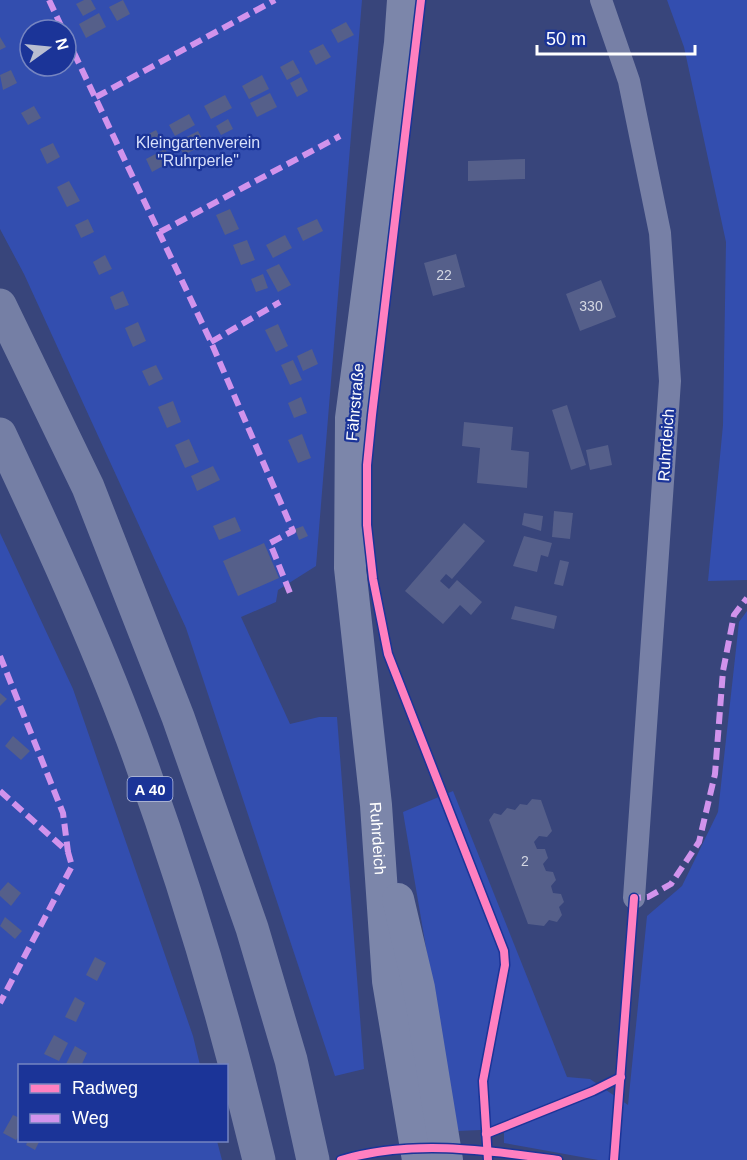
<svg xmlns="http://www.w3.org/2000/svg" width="747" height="1160" viewBox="0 0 747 1160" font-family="Helvetica,sans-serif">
<rect width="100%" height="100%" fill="#38457b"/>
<g fill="#334eaf" fill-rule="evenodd">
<path d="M0 0H362L316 566 278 590 276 602 241 617 290 724 319 717H337L364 1069 335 1076 186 628 24 274 0 229ZM30 30H66V66H30Z"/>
<polygon points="667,0 747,0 747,580 708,581 723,425 726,242 684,47"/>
<polygon points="0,533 73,689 193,1036 200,1065 20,1066 20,1140 217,1141 222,1160 0,1160"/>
<polygon points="747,611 747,1160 598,1160 504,1143 504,1129 457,1131 403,812 453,791 567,1077 590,1079 628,1105 647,916 682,886 718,812 739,622"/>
</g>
<g fill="#555f8a">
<polygon points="84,0 91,0 96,9 83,16 76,4"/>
<polygon points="123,0 130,14 117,21 109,7"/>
<polygon points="99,13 106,27 86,38 79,24"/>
<polygon points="346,22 354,35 338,43 331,30"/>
<polygon points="0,37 6,47 0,50"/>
<polygon points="323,44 331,57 316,65 309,51"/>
<polygon points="293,60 300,73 287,80 280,67"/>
<polygon points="11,70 17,83 3,90 0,75"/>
<polygon points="262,75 269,89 249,99 242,86"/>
<polygon points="301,77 308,91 297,97 290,83"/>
<polygon points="270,93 277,107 257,117 250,103"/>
<polygon points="225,95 232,108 211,119 204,106"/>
<polygon points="34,106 41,118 28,125 21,113"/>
<polygon points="189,114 195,125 175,136 169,125"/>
<polygon points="228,119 233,129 221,135 216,126"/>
<polygon points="156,130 163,143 149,150 143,137"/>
<polygon points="198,131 205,144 184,155 177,142"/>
<polygon points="53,143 60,157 47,164 40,149"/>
<polygon points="165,149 172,161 152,172 146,159"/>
<polygon points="525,159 525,179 468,181 468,161"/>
<polygon points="69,181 80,201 67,207 57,187"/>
<polygon points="230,209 239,229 225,235 216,215"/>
<polygon points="88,219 94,232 81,238 75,225"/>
<polygon points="317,219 323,231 303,241 297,228"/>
<polygon points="285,235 292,248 273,258 266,245"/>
<polygon points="247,240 255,260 241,265 233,245"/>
<polygon points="456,254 465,287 433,296 424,263"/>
<polygon points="105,255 112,269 99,275 93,262"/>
<polygon points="279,264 291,285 278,292 266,270"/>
<polygon points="263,274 268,288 256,292 251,279"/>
<polygon points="601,280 616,317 580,331 566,294"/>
<polygon points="123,291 129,305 115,310 110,297"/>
<polygon points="138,322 146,341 133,347 125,328"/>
<polygon points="278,324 288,346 276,352 265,330"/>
<polygon points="312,349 318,364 303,371 297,356"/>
<polygon points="293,360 302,380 290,385 281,365"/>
<polygon points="156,365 163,379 149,386 142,371"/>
<polygon points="301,397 307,413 294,418 288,403"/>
<polygon points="173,401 181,422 167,428 158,407"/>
<polygon points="567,405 586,465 571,470 552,410"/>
<polygon points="464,422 513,427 511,450 529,452 527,488 477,483 480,448 462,446"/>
<polygon points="302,434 311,458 298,463 288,440"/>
<polygon points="189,439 199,462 185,468 175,445"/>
<polygon points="608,445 612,465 590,470 586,450"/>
<polygon points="213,466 220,480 197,491 191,476"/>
<polygon points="554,511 573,513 570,539 552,537"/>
<polygon points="524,513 543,516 541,531 522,525"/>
<polygon points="235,517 241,531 219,540 213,526"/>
<polygon points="464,523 485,541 452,579 446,574 440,581 449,589 457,580 482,602 471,615 460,605 443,624 405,591"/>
<polygon points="303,526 308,536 299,540 295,529"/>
<polygon points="524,536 552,543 548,557 541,555 537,572 513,566"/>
<polygon points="264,543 279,578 238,596 223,561"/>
<polygon points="560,560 569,562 563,586 554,584"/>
<polygon points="515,606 557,616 554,629 511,619"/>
<polygon points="0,693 7,699 0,706"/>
<polygon points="13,736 30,751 21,760 5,746"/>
<polygon points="532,799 541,800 552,831 547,837 539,836 534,842 537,849 545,849 548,858 543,864 546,871 553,872 556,880 551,886 553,893 561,894 564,902 559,907 562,915 557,922 549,920 544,926 528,924 489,820 494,813 501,815 507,808 515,810 520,804 527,805"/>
<polygon points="8,882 21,893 11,906 0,896 0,891"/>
<polygon points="5,917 22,931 15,939 0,926"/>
<polygon points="95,957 106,963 97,981 86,975"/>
<polygon points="75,997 85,1003 76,1022 65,1017"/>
<polygon points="54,1035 68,1043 59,1061 44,1054"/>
<polygon points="75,1046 87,1053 81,1066 65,1066"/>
<polygon points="13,1115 20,1118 20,1134 16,1140 3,1133"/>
<polygon points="28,1140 40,1140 35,1150 26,1145"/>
</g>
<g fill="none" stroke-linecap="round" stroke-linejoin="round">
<polyline stroke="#7780a6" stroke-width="22" points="601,0 629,81 660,233 670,381 634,898"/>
<g stroke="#7c86aa" stroke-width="32">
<path id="s1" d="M403 0 400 43 351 418 350 568 376 805 388 981 418 1160"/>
<polyline points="398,899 419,988 447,1160"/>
</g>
<g stroke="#757fa5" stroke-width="33">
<polyline points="0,305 88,487 178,717 252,928 291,1060 313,1160"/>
<path d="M0 434C47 534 93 634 132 738 183 876 225 1018 259 1160"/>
</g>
<g stroke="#d193ec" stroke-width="6" stroke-dasharray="12 6" stroke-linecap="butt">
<polyline points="49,0 63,30"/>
<polyline points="66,36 211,342 293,531 270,543 290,593"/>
<polyline points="96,97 275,0"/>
<polyline points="160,232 340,136"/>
<polyline points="211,342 280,302"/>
<polyline points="0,656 63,813 68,852"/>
<polyline points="0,791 68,852 72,866 0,1003"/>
<polyline points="634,903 634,898 648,897 671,884 699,842 715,774 723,671 734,615 747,598"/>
</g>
<g stroke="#1b3498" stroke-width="11">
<g id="cycleway">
<polyline points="421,0 372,415 367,465 367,525 373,579 388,654 504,951 505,965 483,1081 488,1160"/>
<polyline points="486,1134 593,1091 621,1077"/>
<path d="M341 1160C412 1139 486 1150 558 1160"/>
<polyline points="614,1160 634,898"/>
</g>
</g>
<use href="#cycleway" stroke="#ff80c0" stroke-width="8"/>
</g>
<g text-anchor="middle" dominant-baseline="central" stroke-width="4.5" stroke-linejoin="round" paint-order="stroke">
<g font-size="14" fill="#d4d7e2">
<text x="444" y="275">22</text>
<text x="591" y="306">330</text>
<text x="525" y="861">2</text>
</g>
<rect fill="#1b3498" stroke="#bbc2e0" stroke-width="1.5" x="127.5" y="777" width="45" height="24" rx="4.5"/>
<g font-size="15" font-weight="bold" fill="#fff">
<text x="150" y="789">A 40</text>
</g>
<g font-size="16" fill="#d7dffb" stroke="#1b3498">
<text x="198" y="142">Kleingartenverein<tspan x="198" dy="18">"Ruhrperle"</tspan></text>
</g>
<g font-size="16" fill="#fff" stroke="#1b3498">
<text transform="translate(355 402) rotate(-85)">Fährstraße</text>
<text transform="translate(666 445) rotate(-86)">Ruhrdeich</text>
<text stroke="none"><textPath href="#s1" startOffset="843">Ruhrdeich</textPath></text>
</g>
</g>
<rect x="18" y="1064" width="210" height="78" fill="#1b3498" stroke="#7685c1" stroke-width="1.5"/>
<rect x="30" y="1084" width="30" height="9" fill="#ff80c0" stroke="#7685c1" stroke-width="1.5"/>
<text x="72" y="1094" font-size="18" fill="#ffffff">Radweg</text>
<rect x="30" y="1114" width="30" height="9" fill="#d193ec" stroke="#7685c1" stroke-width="1.5"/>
<text x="72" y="1124" font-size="18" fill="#ffffff">Weg</text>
<g transform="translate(48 48) rotate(75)"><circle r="28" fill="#1b3498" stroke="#7685c1" stroke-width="1.5"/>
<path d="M0-4.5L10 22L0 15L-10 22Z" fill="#b9bed1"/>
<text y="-9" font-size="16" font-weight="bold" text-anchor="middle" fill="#ffffff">N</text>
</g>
<path d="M537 45v9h158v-9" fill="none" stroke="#ffffff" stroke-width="3"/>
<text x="546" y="45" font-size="18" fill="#ffffff" stroke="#1b3498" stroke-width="4.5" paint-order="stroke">50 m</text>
</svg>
